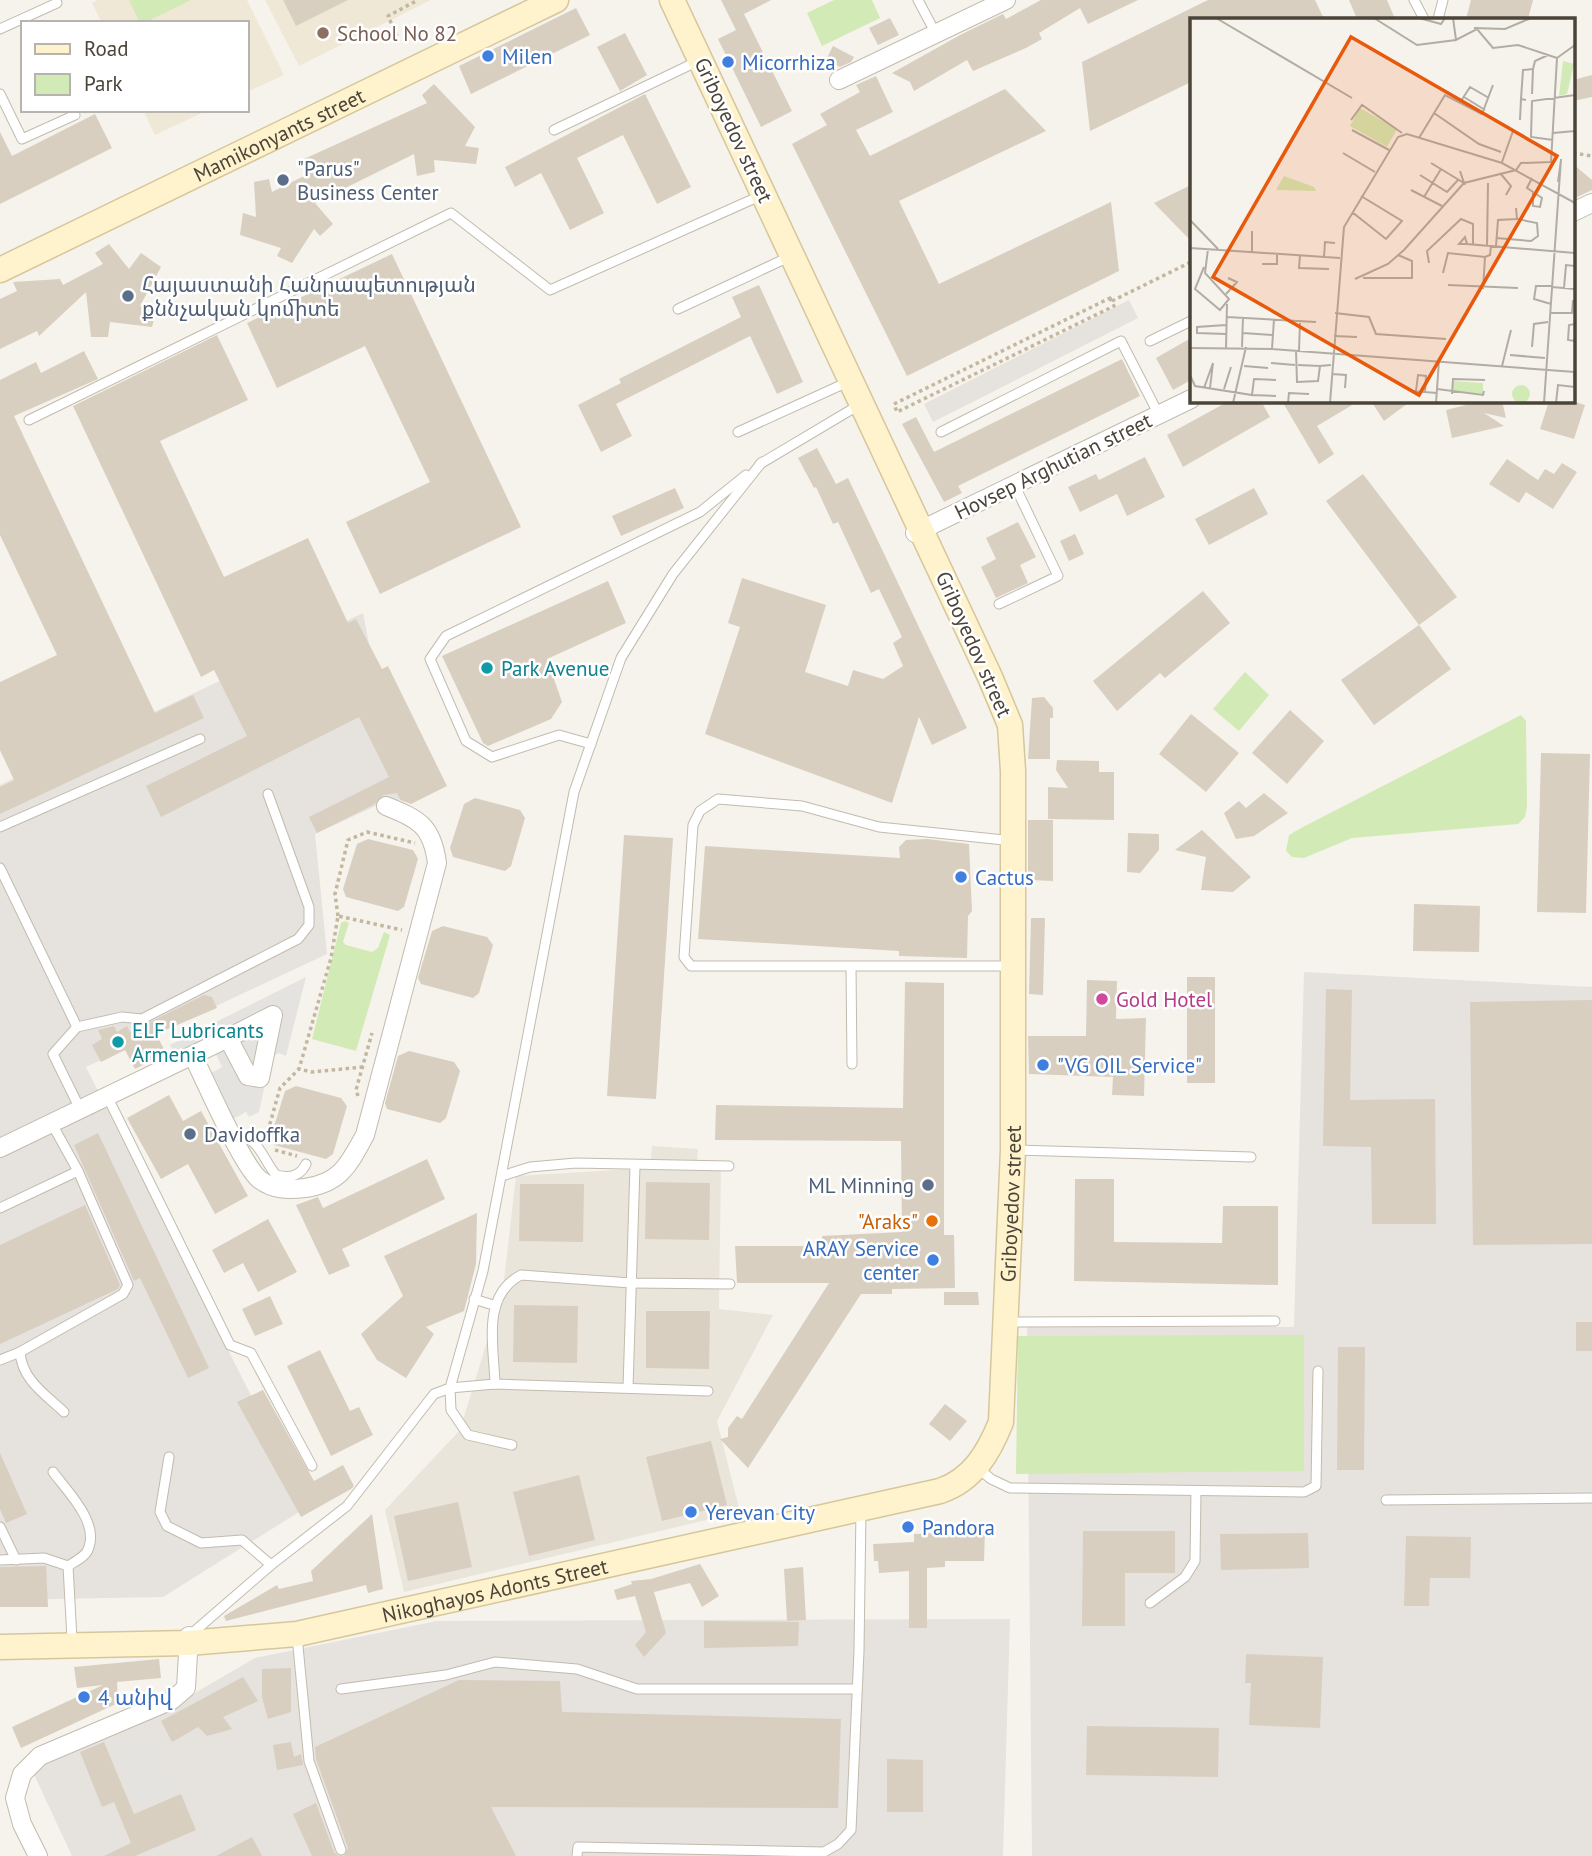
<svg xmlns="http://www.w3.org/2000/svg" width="1592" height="1856" viewBox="0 0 1592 1856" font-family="'PT Sans','Noto Sans Armenian',sans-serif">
<rect width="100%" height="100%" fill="#f6f3ec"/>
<polygon fill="#eae5da" points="652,1146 698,1149 697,1162 721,1164 719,1309 773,1315 717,1421 740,1512 404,1592 385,1510 460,1430 503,1289 516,1176 650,1168"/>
<g fill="#e6e2dd">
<polygon points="1129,300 1138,318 933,422 924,404"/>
<polygon points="363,613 401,810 393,798 315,834 327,954 86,1067 307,1507 163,1597 0,1600 0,785"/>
<polygon points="1304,972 1592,987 1592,1856 1032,1856 1027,1327 1294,1327"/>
<polygon points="1010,1619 1003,1856 72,1856 31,1768 176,1704 255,1658 437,1621"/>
</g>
<g fill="#efe8d6">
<polygon points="98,0 247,0 284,75 247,92 247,23 102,23 92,3"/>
<polygon points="265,0 431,0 299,66"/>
<polygon points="143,110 208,110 155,135"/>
</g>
<g fill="#d2eab5">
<polygon points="129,0 191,0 144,23 140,23"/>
<polygon points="834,0 872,0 880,18 822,46 807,13"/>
<polygon points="1245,672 1269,695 1239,731 1213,709"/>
<polygon points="1521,715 1526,721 1527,806 1525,817 1518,824 1352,838 1304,858 1292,857 1286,851 1289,835 1301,828"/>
<polygon points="345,921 349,923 343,942 346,945 372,952 378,948 384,932 390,935 356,1051 312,1039 341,923"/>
<polygon points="1304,1335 1304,1471 1016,1474 1018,1336"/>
</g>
<g fill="#e5e3e0">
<polygon points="306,977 286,1056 279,1053 271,1057 259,1112 249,1117 246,1112 231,1120 208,1075 222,1067 210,1041 176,1058 170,1045"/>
<polygon points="152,1726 177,1789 136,1805 111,1742"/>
</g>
<g fill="#d8cfc1">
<polygon points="283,0 348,0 296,26"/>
<polygon points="721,0 771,0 744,14 792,111 761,127 718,39 736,30"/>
<polygon points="1041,0 1138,0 1088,24 1080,8 1039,33 1042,39 1026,48 973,71 967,60 914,91 910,82 892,73 962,34 1003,14 1006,19"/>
<polygon points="1208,0 1315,0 1324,19 1191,19 1191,82 1090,131 1082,62"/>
<polygon points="1349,0 1387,0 1395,19 1357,19"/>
<polygon points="1471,0 1533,0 1528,19 1466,19"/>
<polygon points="576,8 590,35 471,94 459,66"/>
<polygon points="890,18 899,35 878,45 869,28"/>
<polygon points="625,33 647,75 620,91 597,47"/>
<polygon points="833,46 854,57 851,62 840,67 826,60"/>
<polygon points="1592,75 1592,97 1573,101 1573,80"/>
<polygon points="876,76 893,112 856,130 870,156 1005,89 1046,131 899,201 939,284 1111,202 1119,271 907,376 792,144 827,125 820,114 860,92 856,85"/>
<polygon points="434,84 475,127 465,146 479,148 476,164 434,160 435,172 417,176 414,154 315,203 333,224 320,236 314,229 292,263 277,256 281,248 240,235 243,213 256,217 254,182 269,179 272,192 310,173 304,159 427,103 422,95"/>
<polygon points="645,94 691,187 657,204 623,135 577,158 604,213 570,230 541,173 515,187 505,167"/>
<polygon points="95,114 112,148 0,204 0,132 12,156"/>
<polygon points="1573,164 1592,180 1592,190 1573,199"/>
<polygon points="1191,185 1191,241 1154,203"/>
<polygon points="109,244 129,269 141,253 161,267 140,306 157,308 152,327 110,322 108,337 91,337 86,292 39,336 37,331 0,349 0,299 17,291 13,282 60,279 63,285 103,264 95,253"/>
<polygon points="392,254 521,527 380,594 346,522 430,482 365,346 277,388 247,323"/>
<polygon points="759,285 803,382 777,394 750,336 616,404 632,436 601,452 578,405 621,383 619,379 741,317 732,297"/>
<polygon points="217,335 248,400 160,441 224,577 308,538 348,623 356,619 382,669 388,666 447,786 411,804 400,800 397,793 384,795 375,804 317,833 309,817 389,777 359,717 161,817 146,786 247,736 214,670 201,677 73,406"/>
<polygon points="1191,338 1191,380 1173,390 1156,358"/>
<polygon points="84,351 98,379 14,416 155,713 193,695 204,718 0,814 0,787 14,780 0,750 0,682 57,655 0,535 0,380 36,362 41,373"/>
<polygon points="1122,359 1140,396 958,486 962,493 944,502 902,424 916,417 934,452"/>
<polygon points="1229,401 1261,401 1270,417 1183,467 1167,435"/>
<polygon points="1282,401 1359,401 1317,426 1334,454 1319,464"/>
<polygon points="1371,401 1411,401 1384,421"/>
<polygon points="1462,401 1502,401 1506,418 1484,413 1504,426 1452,438 1446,410 1466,405 1461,404"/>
<polygon points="1549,401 1572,401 1585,405 1574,439 1540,429"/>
<polygon points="817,448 836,484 848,478 967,728 932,745 919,717 892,803 705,734 740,627 728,623 742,578 826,605 805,672 848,686 853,670 883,679 903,666 893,643 902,637 879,589 871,593 838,522 833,524 816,487 814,488 798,458"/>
<polygon points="1145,457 1165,497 1127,516 1117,494 1080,512 1068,487 1096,474 1099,480"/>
<polygon points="1507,459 1538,480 1545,469 1554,474 1562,463 1577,472 1553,509 1526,492 1519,503 1489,484"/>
<polygon points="1363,474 1457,597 1419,625 1326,501"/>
<polygon points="675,488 684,508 621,536 612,516"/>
<polygon points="1254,488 1268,514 1209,545 1195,519"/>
<polygon points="1018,522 1036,557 1020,565 1028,583 996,598 981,567 996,559 986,538"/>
<polygon points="1075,534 1084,554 1069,561 1060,541"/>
<polygon points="608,581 626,623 547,659 562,702 551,719 488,746 483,743 442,656"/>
<polygon points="1203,591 1230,623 1165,678 1160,673 1117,711 1093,681"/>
<polygon points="1419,625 1451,669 1374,725 1341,680"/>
<polygon points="1044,697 1053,708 1053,718 1050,718 1050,759 1028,759 1032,698"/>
<polygon points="1290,710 1324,741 1287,784 1252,753"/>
<polygon points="1191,714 1239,753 1206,792 1159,754"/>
<polygon points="1541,753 1590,754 1586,913 1537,912"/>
<polygon points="1057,760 1099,761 1099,772 1114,772 1114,820 1048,819 1048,787 1068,788 1056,770"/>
<polygon points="1264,793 1288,813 1254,836 1236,839 1224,813 1239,801 1246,808"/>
<polygon points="475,798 520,810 525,818 511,866 505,871 453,857 450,848 464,804"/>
<polygon points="1028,820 1053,820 1053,881 1028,880"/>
<polygon points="1202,830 1251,877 1233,892 1201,890 1206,857 1175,850"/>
<polygon points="1128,833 1159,834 1159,850 1140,873 1127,872"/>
<polygon points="624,835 673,838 656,1099 607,1096"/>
<polygon points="368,839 413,850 418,859 404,907 398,911 346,897 343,889 357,844"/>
<polygon points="927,839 969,844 972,911 968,916 967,958 899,956 899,951 698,939 705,846 900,858 899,847 906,840"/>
<polygon points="1414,904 1480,906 1479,952 1413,951"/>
<polygon points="1031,918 1045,918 1043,995 1029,994"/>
<polygon points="443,926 487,937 493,945 479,993 473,998 421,984 418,978 432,931"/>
<rect x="1187" y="977" width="28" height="106"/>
<polygon points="1087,980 1117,981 1116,1019 1146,1018 1144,1096 1112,1095 1113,1077 1029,1074 1028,1036 1086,1036"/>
<polygon points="905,982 944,983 944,1235 954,1235 955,1288 892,1289 892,1294 861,1294 748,1468 720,1439 728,1437 728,1428 737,1416 742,1419 829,1283 737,1283 735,1246 823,1246 822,1236 902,1232 901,1141 715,1140 716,1105 903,1108"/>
<polygon points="1326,989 1352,990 1350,1100 1435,1099 1436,1224 1372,1224 1371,1147 1323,1146"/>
<polygon points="204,995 212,997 217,1008 156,1034 166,1053 135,1069 125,1050 101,1062 92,1045 102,1039 98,1030 114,1026 117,1032 127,1026 130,1032"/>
<polygon points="1592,1000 1592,1244 1473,1245 1470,1002"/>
<polygon points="409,1051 454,1062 460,1071 446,1118 440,1123 387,1109 385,1103 398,1056"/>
<polygon points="296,1086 341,1098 347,1106 333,1154 326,1159 274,1145 271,1136 285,1091"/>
<polygon points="169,1095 183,1121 201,1111 248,1196 215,1214 188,1164 161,1179 127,1118"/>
<polygon points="98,1133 209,1368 188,1378 140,1278 134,1281 74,1145"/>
<polygon points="427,1159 445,1199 342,1249 350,1266 329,1275 296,1205 318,1197 323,1208"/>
<polygon points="1075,1179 1114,1179 1114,1242 1222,1243 1223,1206 1278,1206 1278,1285 1074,1281"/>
<polygon points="646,1182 710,1183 709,1240 645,1239"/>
<polygon points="520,1184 584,1184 583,1242 519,1241"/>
<polygon points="85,1205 120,1285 118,1289 0,1344 0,1245"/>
<polygon points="477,1213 476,1264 464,1311 426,1327 434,1334 406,1378 377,1360 361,1334 403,1296 384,1256"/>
<polygon points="268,1219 297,1272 258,1292 243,1263 224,1273 212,1250"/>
<polygon points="944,1292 978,1292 979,1305 944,1305"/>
<polygon points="270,1296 283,1324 255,1336 242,1309"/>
<polygon points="514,1305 578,1306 577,1363 513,1362"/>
<polygon points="646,1311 710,1311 709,1369 646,1368"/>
<rect x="1576" y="1322" width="16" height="29"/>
<polygon points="1338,1347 1365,1347 1364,1470 1337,1470"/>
<polygon points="320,1350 350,1411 359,1407 373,1435 331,1456 287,1366"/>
<polygon points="263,1390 314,1481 343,1465 354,1486 351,1489 301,1517 237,1402"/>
<polygon points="945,1404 967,1421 950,1441 929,1424"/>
<polygon points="711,1441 727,1505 662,1521 646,1457"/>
<polygon points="0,1453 27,1514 6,1523 0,1509"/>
<polygon points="579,1475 595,1540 529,1556 513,1492"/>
<polygon points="458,1502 472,1567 408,1581 394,1516"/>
<polygon points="372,1514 383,1589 368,1593 366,1585 226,1621 224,1616 277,1585 279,1589 313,1581 311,1571"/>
<polygon points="966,1528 985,1529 984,1561 945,1561 945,1567 927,1568 927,1628 909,1628 909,1571 879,1573 878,1561 874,1561 873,1544 914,1542 914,1534 966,1532"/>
<polygon points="1083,1531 1175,1531 1175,1573 1125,1573 1125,1626 1082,1626"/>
<polygon points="1308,1533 1309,1568 1221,1570 1220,1534"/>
<polygon points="1406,1536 1471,1537 1470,1578 1430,1578 1429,1606 1404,1606"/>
<polygon points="700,1564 719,1596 702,1607 690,1583 654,1592 666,1633 644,1657 635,1645 646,1632 635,1596 617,1600 614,1590 632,1584 631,1581 651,1579"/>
<polygon points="46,1566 48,1607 0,1607 0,1567"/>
<polygon points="803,1567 806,1620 787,1621 784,1569"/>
<polygon points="704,1621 799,1622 798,1646 704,1648"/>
<polygon points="1246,1654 1323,1657 1320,1728 1249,1725 1251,1683 1245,1683"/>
<polygon points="159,1659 161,1678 117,1682 118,1703 21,1748 12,1727 103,1685 77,1688 74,1667"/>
<polygon points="291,1668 291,1712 268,1719 262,1697 262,1669"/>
<polygon points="243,1677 258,1701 223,1717 232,1729 207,1736 198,1727 172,1742 161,1721"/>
<polygon points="459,1680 560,1681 562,1712 841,1719 838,1808 491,1807 516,1856 344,1856 348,1848 316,1759 315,1747"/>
<polygon points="1087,1726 1219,1728 1218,1777 1086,1775"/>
<polygon points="104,1742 134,1814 181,1794 196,1830 135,1856 104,1856 131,1843 114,1802 102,1807 80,1752"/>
<polygon points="291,1742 294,1757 301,1754 303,1765 277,1770 273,1745"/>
<polygon points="887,1759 923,1760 923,1812 887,1812"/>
<polygon points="316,1803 334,1852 338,1856 312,1856 293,1814"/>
<polygon points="252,1837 262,1856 216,1856"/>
</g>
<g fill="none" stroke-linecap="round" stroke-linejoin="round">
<g stroke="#c2bbae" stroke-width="11">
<g id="lane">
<polyline points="918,0 936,34"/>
<polyline points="1414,0 1424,19"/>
<polyline points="1438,19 1443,0"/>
<polyline points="0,29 57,3"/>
<polyline points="0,94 22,139 75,115 73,110"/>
<polyline points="554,130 692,64"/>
<polyline points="678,309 791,256"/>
<polyline points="1150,341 1191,321"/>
<polyline points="29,420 451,213 550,290 762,195"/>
<polyline points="738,432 850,381"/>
<polyline points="941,432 1121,341 1159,415"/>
<polyline points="760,464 854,408"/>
<polyline points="999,604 1058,576 1014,484"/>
<polyline points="591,744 559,735 492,757 466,741 430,659 446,636 700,512 746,475"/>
<polyline points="0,827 200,739"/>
<polyline points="1004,840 879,827 802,806 718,799 700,811 693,825 684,957 691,966 1006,966"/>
<polyline points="0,868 77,1027"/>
<polyline points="851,967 852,1064"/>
<polyline points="108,1098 230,1345 251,1353 312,1466"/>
<polyline points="81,1111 53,1054 77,1027 122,1017 142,1019 298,939 309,925 309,907 268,794"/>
<path d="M234 1137C259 1134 262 1159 276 1175 289 1178 300 1177 306 1164"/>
<polyline points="1016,1150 1251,1157"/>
<polyline points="502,1176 530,1167 576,1163 729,1166"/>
<polyline points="0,1208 78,1171"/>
<polyline points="474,1299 493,1305"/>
<polyline points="1008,1322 1275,1321"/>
<polyline points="20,1352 123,1294 128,1285 78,1171 52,1124"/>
<path d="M0 1360 20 1352C22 1380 45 1394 64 1412"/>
<path d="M495 1384C494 1346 481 1296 521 1275L631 1283 730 1284"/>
<polyline points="628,1388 635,1166"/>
<polyline points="512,1445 468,1435 451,1410 450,1388 495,1384 708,1391"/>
<polyline points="169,1457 160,1512 167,1526 201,1543 242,1540 271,1565"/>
<polyline points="978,1468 991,1479 1010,1488 1304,1492 1316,1486 1318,1371"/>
<path d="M53 1472C67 1491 98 1521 89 1547 87 1556 76 1561 68 1566"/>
<polyline points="1386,1500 1592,1498"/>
<polyline points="0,1527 16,1560"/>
<polyline points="0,1560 44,1558 68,1566 72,1639"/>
<polyline points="1150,1603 1185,1577 1195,1561 1196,1491"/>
<polyline points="189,1636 271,1565 347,1506 434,1394 450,1388 483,1271 574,792 621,658 673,574 762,462"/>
<polyline points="297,1636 309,1761 341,1850"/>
<polyline points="341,1689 446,1675 495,1662 577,1669 637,1689 857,1689"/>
<polyline points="577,1856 578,1847 824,1852 838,1844 851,1830 859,1651 861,1510"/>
</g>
</g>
<g stroke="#c2bbae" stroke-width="20">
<g id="street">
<polyline points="839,80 1006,0"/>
<polyline points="1573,212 1592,203"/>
<polyline points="915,533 1191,399"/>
<path d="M193 1056C206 1082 241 1163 259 1179 273 1190 288 1190 305 1188 341 1183 349 1164 365 1135L437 863C432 825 418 819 386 806"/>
<polyline points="0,1148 228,1038 248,1076 260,1078 273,1015 228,1038"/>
<polyline points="38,1856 22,1824 15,1798 22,1774 40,1756 172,1700 186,1688 189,1636"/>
</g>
</g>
<g stroke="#d6c79b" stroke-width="27">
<g id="secondary">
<path id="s1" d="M0 270 556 0"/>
<path id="s2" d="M0 1647 188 1643 297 1634 940 1491C973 1480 989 1452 1001 1422L1013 1150V771L1010 725 990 677 672 0"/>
</g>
</g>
<g stroke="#c4b79f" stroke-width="3.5" stroke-dasharray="3.5 3.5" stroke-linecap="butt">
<polyline points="397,36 388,16 418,0"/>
<polyline points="1573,153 1592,156"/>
<polygon points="1110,298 1114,306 897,412 894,404"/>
<polyline points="1112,301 1191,262"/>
<polyline points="338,916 335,894 348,840 367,832 415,843"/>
<polyline points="363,1067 312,1072 299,1069 331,958 338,916 402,930"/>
<polyline points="358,1096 356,1090 372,1033"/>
<polyline points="266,1138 280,1088 299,1069"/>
<polyline points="275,1150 297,1156"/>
</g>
<use href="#lane" stroke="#fff" stroke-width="9"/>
<use href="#street" stroke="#fff" stroke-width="18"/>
<use href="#secondary" stroke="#fff3cd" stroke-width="24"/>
</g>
<circle fill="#8d6e63" stroke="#fff" stroke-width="2.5" cx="323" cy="33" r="7"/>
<g fill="#3f7fe0" stroke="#fff" stroke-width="2.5">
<circle cx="488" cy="56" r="7"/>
<circle cx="728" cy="62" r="7"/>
<circle cx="961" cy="877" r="7"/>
<circle cx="1043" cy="1065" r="7"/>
<circle cx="933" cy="1260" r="7"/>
<circle cx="691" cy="1512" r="7"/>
<circle cx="908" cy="1527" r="7"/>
<circle cx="84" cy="1697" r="7"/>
</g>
<g fill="#5c6f8a" stroke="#fff" stroke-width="2.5">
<circle cx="283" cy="180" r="7"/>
<circle cx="128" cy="296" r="7"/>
<circle cx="190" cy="1134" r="7"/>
<circle cx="928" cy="1185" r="7"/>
</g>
<g fill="#0f9aa8" stroke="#fff" stroke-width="2.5">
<circle cx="487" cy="668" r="7"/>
<circle cx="118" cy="1042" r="7"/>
</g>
<circle fill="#d1479c" stroke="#fff" stroke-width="2.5" cx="1102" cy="999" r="7"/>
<circle fill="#e8710a" stroke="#fff" stroke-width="2.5" cx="932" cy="1221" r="7"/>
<g text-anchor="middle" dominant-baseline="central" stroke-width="5" stroke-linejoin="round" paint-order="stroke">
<g font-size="21" fill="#785e54" stroke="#fff" text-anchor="start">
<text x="337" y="33">School No 82</text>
</g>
<g font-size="21" fill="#366cbe" stroke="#fff" text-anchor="start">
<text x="502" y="56">Milen</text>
<text x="742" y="62">Micorrhiza</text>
<text x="975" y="877">Cactus</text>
<text x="1057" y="1065">"VG OIL Service"</text>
<text x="919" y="1248" text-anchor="end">ARAY Service<tspan x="919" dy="24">center</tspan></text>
<text x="705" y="1512">Yerevan City</text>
<text x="922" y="1527">Pandora</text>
<text x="98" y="1697">4 անիվ</text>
</g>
<g font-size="21" fill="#4b4439" stroke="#fff">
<text transform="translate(734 130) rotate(65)">Griboyedov street</text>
<text stroke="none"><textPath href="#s1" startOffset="310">Mamikonyants street</textPath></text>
<text transform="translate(1053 466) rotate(-26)">Hovsep Arghutian street</text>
<text transform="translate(974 644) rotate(66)">Griboyedov street</text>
<text stroke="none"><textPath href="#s2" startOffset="1270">Griboyedov street</textPath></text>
<text stroke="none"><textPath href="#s2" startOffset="500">Nikoghayos Adonts Street</textPath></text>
</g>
<g font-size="21" fill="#4e5e75" stroke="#fff" text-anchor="start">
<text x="297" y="168">"Parus"<tspan x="297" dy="24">Business Center</tspan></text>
<text x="142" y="284">Հայաստանի Հանրապետության<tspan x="142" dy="24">քննչական կոմիտե</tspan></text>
<text x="204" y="1134">Davidoffka</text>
<text x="914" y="1185" text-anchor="end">ML Minning</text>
</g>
<g font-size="21" fill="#0d838f" stroke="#fff" text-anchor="start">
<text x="501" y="668">Park Avenue</text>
<text x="132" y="1030">ELF Lubricants<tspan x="132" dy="24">Armenia</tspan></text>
</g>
<g font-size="21" fill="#b23c85" stroke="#fff" text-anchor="start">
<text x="1116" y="999">Gold Hotel</text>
</g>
<g font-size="21" fill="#c56008" stroke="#fff" text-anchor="end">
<text x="918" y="1221">"Araks"</text>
</g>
</g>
<g transform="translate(1190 18)">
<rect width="385" height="385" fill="#f6f3ec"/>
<path d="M373 43 384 46 377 76 369 78ZM170 90 207 111 197 129 160 108ZM94 158 124 169 126 173 86 172ZM263 363 293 365V376L263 374ZM322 376a9 9 0 1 1 18 0a9 9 0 1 1-18 0Z" fill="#d2eab5"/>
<path fill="none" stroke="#b2ada4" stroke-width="2" d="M26 0 162 80M184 0 227 27 266 22M229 0 251 6 255 0M263 0 266 22 287 11 303 30 328 27 367 40M284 10 315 11 341 0M342 76 343 51M274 79 295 92M331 81 333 52 343 51 345 43 358 37M271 83 280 69 299 80M244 95 289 126 311 134M161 102 172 87 212 115M330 102 331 81 336 82M162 112 199 132M363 115 385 113M229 120 255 77 292 96 303 67M363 122 341 119 342 83 385 77M153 135 185 154M312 144 323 113M241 145 274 165 270 153M310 155 321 168 316 177M230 157 257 174 268 162M342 160 337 170 352 180 350 189 343 188V175M368 164 371 142M221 172 252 188M234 179 251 151M162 194 196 221 212 203 171 178M0 202 28 231M306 220 341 223 348 218 347 205 327 201 326 190M277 226H269L275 219 277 226 385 235M297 228 298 165M306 228 308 202 327 201M0 230 150 240M62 234V213M110 237 109 250 139 251M134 239 135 224 145 225M239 245 237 233 271 201 283 206V227M72 246H87V236M14 249 5 271 30 292 39 281 15 255 18 231M253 255 258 235 295 239 300 237 301 228M173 260H222V243L208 237M165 261 198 246 214 232 274 165 326 152 331 145 361 144 367 40 385 27M258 267 328 270M362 269 385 271M374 270 376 247 385 248M293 271 295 239M36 276 47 264 38 260M361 286 344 281 346 268H362M145 295 179 299 186 316 256 321M361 295H382L383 282M37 299 126 304M385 306 379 307 378 322 385 323M53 315 83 317M36 316 7 315V309L36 307M144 318 167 319M52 329 53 299M342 329 344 306 358 304M0 330 82 331 385 354M36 330 37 286M82 331 84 301M106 333 107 364 128 363 130 348 141 347M109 333 110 303M320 337 355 340M81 345 105 347M108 347 130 348M54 348 78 350M312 348 321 312M384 354 385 380M142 356 156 357 155 370M0 357 5 368 62 377 64 361 86 362M14 370 23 345 20 370M34 371 41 349M247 371 293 377 294 373M222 373 247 375M226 373 228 357 236 358 235 374M262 376 263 361 295 362M62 377 86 378M43 385 56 329M98 385 99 375 119 376M140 385 154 209 208 119 217 116 312 145 385 185M246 385 249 343M354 385 371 141M366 385 368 367 385 369"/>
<path fill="#e8590c" fill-opacity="0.15" stroke="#e8590c" stroke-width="3.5" d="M161 19 367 138 229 377 23 259Z"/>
<rect width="385" height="385" fill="none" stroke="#4b4439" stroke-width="3.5"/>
</g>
<rect x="21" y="21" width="228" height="91" fill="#ffffff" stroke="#b7b4b0" stroke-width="2"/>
<rect x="35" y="44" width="35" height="10" fill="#fff3cd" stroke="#b7b4b0" stroke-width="2"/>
<text x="84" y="56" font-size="21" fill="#4b4439">Road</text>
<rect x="35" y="74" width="35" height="21" fill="#d2eab5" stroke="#b7b4b0" stroke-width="2"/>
<text x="84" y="91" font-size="21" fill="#4b4439">Park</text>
</svg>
